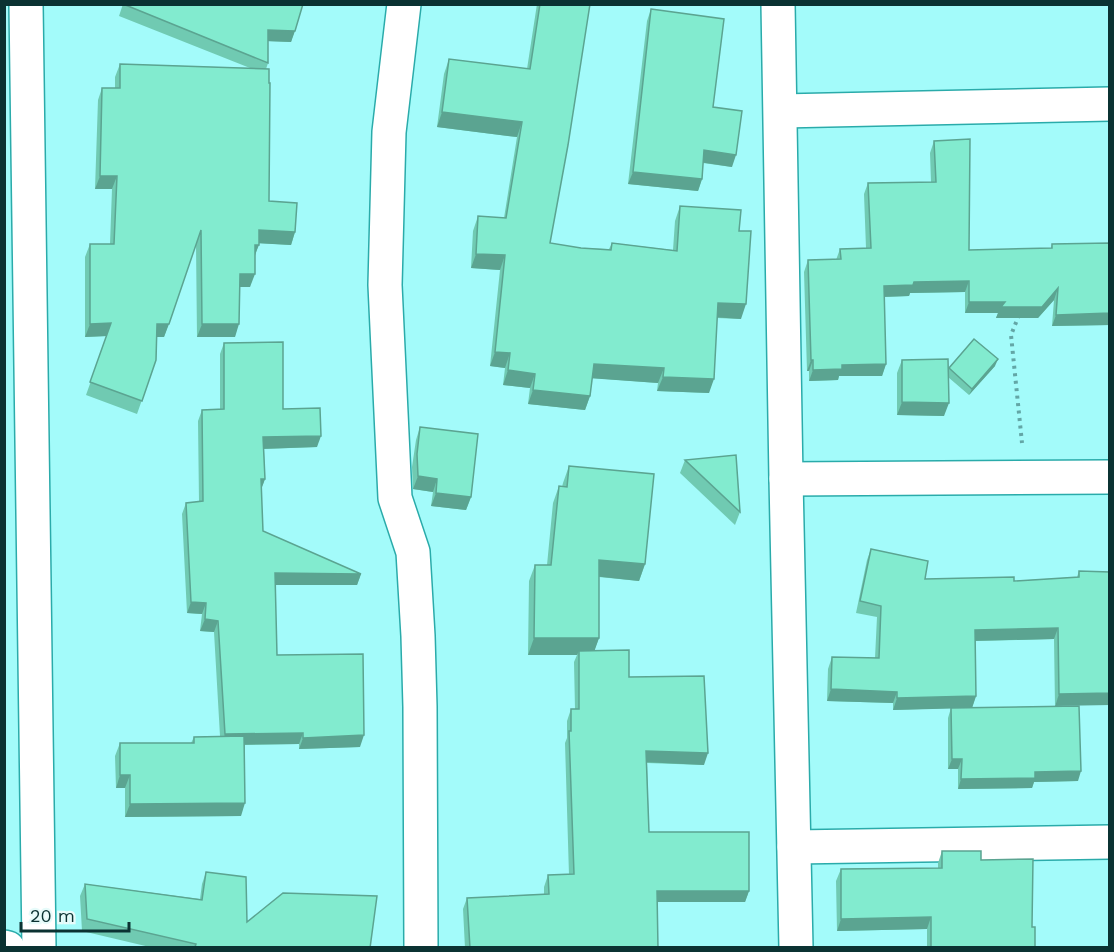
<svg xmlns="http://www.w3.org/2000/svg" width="1114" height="952" viewBox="0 0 1114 952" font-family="'Work Sans',sans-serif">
<rect width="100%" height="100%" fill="#a3fbfa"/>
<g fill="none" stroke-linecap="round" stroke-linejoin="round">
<g stroke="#2aabaa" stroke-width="36">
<g id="minor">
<polyline points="26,4 39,948"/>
<polyline points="404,4 389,132 385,285 395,498 413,552 418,636 420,707 421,948"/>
<polyline points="778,4 786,479 796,948"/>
<polyline points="781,111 1110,104"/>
<polyline points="786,479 1110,477"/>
<polyline points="794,847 1110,842"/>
<polyline points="4,947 8,948"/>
</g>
</g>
<polyline stroke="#63a6a6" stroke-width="4" stroke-dasharray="3 4.5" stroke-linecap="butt" points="1019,315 1011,335 1022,443"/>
<use href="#minor" stroke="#fff" stroke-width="33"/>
</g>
<g fill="#70cab2">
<polygon points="123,4 303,4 291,42 268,41 268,63 266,69 269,201 295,232 291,245 259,243 255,256 250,287 240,287 235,337 197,337 196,244 164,337 157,337 156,360 137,414 86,395 107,336 85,337 85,257 90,244 110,244 112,189 95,189 98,100 102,88 115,88 115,77 120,64 250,68 119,16"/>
<polygon points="537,4 590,4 550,243 581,248 609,249 612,243 673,250 675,221 680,206 739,231 741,319 717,318 709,393 657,391 658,383 592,378 590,396 585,410 528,404 530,388 503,385 505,368 490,366 500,270 471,268 473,231 478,216 504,218 517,137 437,127 444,74 449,59 527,69"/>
<polygon points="651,9 713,107 732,167 703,163 702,179 698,191 628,184 647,21"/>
<polygon points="934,141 969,250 1051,248 1052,244 1110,243 1110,325 1052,326 1054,300 1038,318 996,318 998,313 965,313 965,292 910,293 909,296 884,297 886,364 882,376 839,376 838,380 809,381 809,371 807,371 804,272 808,260 836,260 840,249 866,248 864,194 868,183 931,182 930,153"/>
<polygon points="974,339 995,366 969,395 948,377 944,416 897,415 897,373 902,360 948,369"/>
<polygon points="224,343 317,447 264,449 265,479 261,489 263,531 361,574 357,585 275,585 277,655 360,747 299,749 299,744 245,745 241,816 125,817 125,788 116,788 115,756 120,743 191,743 194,737 220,736 214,632 200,631 202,614 187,613 182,514 186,503 199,502 198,421 202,410 220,410 220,354"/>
<polygon points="420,427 471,497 466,510 431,506 433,492 413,489 412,467 416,440"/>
<polygon points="685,460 740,512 735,525 680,473"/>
<polygon points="569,466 645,564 639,581 599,577 599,638 594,651 629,677 704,765 647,763 649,832 749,891 745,902 657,902 658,948 465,948 463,909 467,898 544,894 544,887 548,875 569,875 565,743 567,738 567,721 571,709 575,709 574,662 577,655 528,655 529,581 535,565 547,565 553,503 559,486 562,487 563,483"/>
<polygon points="871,549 925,579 1014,581 1077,577 1079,571 1110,572 1055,706 1054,639 975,641 976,696 972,708 1078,781 1034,782 1032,788 958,789 958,769 948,769 948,718 951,708 893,710 893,703 827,701 828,669 832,657 875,658 877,617 856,613 867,560"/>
<polygon points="942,851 981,860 1032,927 1035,948 927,948 927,929 837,931 836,881 841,869 938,868 938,863"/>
<polygon points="206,872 247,922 370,948 154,948 82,931 80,896 85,884 200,899 202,884"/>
</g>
<g fill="#5ba491">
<polygon points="268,30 295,31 291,42 264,41"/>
<polygon points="442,112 522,122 517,137 437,127"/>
<polygon points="704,150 736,155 732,167 699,162"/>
<polygon points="633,172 702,179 698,191 628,184"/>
<polygon points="100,176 117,176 112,189 95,189"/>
<polygon points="259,230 295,232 291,245 254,243"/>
<polygon points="255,245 259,245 254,257"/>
<polygon points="476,254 505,255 500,270 471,268"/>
<polygon points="240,274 255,274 250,287 235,287"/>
<polygon points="969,281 965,292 910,293 909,296 880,297 884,286 914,282"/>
<polygon points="1058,288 1054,300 1038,318 996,318 998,313 965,313 969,302"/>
<polygon points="718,303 746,304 741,319 712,317"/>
<polygon points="1110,313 1110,325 1052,326 1056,315"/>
<polygon points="111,323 107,336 85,337 90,324"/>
<polygon points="157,324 169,324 164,337 152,337"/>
<polygon points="202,324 239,324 235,337 197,337"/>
<polygon points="495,352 510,353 505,368 490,366"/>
<polygon points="998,359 995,366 969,395 972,389"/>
<polygon points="811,360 813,360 809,371 807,371"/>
<polygon points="594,364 664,368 658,383 588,378"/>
<polygon points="886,364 882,376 839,376 838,380 809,381 813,370 842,365"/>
<polygon points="508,370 535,374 530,388 503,385"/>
<polygon points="663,377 714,379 709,393 657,391"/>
<polygon points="533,390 590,396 585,410 528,404"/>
<polygon points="902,402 949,403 944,416 897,415"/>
<polygon points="321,436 317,447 259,449 263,437"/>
<polygon points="418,476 437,479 433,492 413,489"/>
<polygon points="261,479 265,479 261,490"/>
<polygon points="436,493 471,497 466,510 431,506"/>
<polygon points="599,560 645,564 639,581 593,576"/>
<polygon points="275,573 361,574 357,585 271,585"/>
<polygon points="191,602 206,603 202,614 187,613"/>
<polygon points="205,619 218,621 214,632 200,631"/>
<polygon points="1058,628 1054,639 971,641 975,630"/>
<polygon points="534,638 599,638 593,655 579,651 577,655 528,655"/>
<polygon points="831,689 897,692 893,703 827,701"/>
<polygon points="1110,693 1110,705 1055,706 1059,694"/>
<polygon points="976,696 972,708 893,710 897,698"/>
<polygon points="303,733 299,744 221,745 225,734"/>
<polygon points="364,735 360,747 299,749 303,738"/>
<polygon points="646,751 708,753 704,765 642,762"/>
<polygon points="952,759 962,759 958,769 948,769"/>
<polygon points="1081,771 1078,781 1034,782 1032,788 958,789 961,779 1035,772"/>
<polygon points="120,775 130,775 125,788 116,788"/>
<polygon points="245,803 241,816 125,817 130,804"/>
<polygon points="657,891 749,891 745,902 653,902"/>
<polygon points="931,917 927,929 837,931 841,919"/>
</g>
<g fill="#82ebcf" stroke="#5ba491" stroke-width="1.5">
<polygon points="123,4 303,4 295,31 268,30 268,63"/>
<polygon points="540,4 590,4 568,145 550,243 581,248 611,250 612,243 677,251 680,206 741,210 739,231 751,231 746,304 718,303 714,379 663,377 664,368 594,364 590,396 533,390 535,374 508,370 510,353 495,352 505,255 476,254 478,216 506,218 522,122 442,112 449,59 530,69"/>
<polygon points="651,9 724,19 713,107 742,111 736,155 704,150 702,179 633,172"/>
<polygon points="120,64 269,69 269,83 270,83 269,201 297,203 295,232 259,230 259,245 255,245 255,274 240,274 239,324 202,324 201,230 169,324 157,324 156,360 142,401 90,382 111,323 90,324 90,244 114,244 117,176 100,176 102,88 120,88"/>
<polygon points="970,139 969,250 1052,248 1052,244 1110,243 1110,313 1056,315 1058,288 1042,307 1001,307 1005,302 969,302 969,281 914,282 913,285 884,286 886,364 842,365 842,369 813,370 813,360 811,360 808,260 841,259 840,249 871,248 868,183 936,182 934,141"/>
<polygon points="974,339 998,359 972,389 949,368"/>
<polygon points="283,342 283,409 320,408 321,436 263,437 265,479 261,479 263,531 361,574 275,573 277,655 363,654 364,735 303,738 303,733 225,734 218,621 205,619 206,603 191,602 186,503 203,501 202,410 224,409 224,343"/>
<polygon points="948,359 949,403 902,402 902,360"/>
<polygon points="420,427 478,434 471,497 436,493 437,479 418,476 417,454"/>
<polygon points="736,455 740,512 685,460"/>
<polygon points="569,466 654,474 645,564 599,560 599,638 534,638 535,565 551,565 559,486 567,487"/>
<polygon points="871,549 928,561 925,579 1014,577 1014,581 1079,577 1079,571 1110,572 1110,693 1059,694 1058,628 975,630 976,696 897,698 897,692 831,689 832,657 879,658 881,606 860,601"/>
<polygon points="629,650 629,677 704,676 708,753 646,751 649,832 749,832 749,891 657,891 658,948 470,948 467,898 549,894 548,875 574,874 569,731 571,731 571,709 579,709 579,651"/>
<polygon points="1079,706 1081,771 1035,772 1035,778 961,779 962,759 952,759 951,708"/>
<polygon points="244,736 245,803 130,804 130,775 120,775 120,743 194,743 194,737"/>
<polygon points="942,851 981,851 981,860 1033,859 1032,927 1035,927 1035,948 931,948 931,917 841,919 841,869 942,868"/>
<polygon points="206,872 246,877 247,922 283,893 377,896 370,948 200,948 195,947 196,944 87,919 85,884 202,900"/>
</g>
<rect width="1114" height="952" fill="none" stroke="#0b3232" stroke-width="12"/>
<path d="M21 922v9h108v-9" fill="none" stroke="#0b3232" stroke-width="3"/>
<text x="30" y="922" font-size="18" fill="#0b3232" stroke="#e7fbfa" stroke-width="4.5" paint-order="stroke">20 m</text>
</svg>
